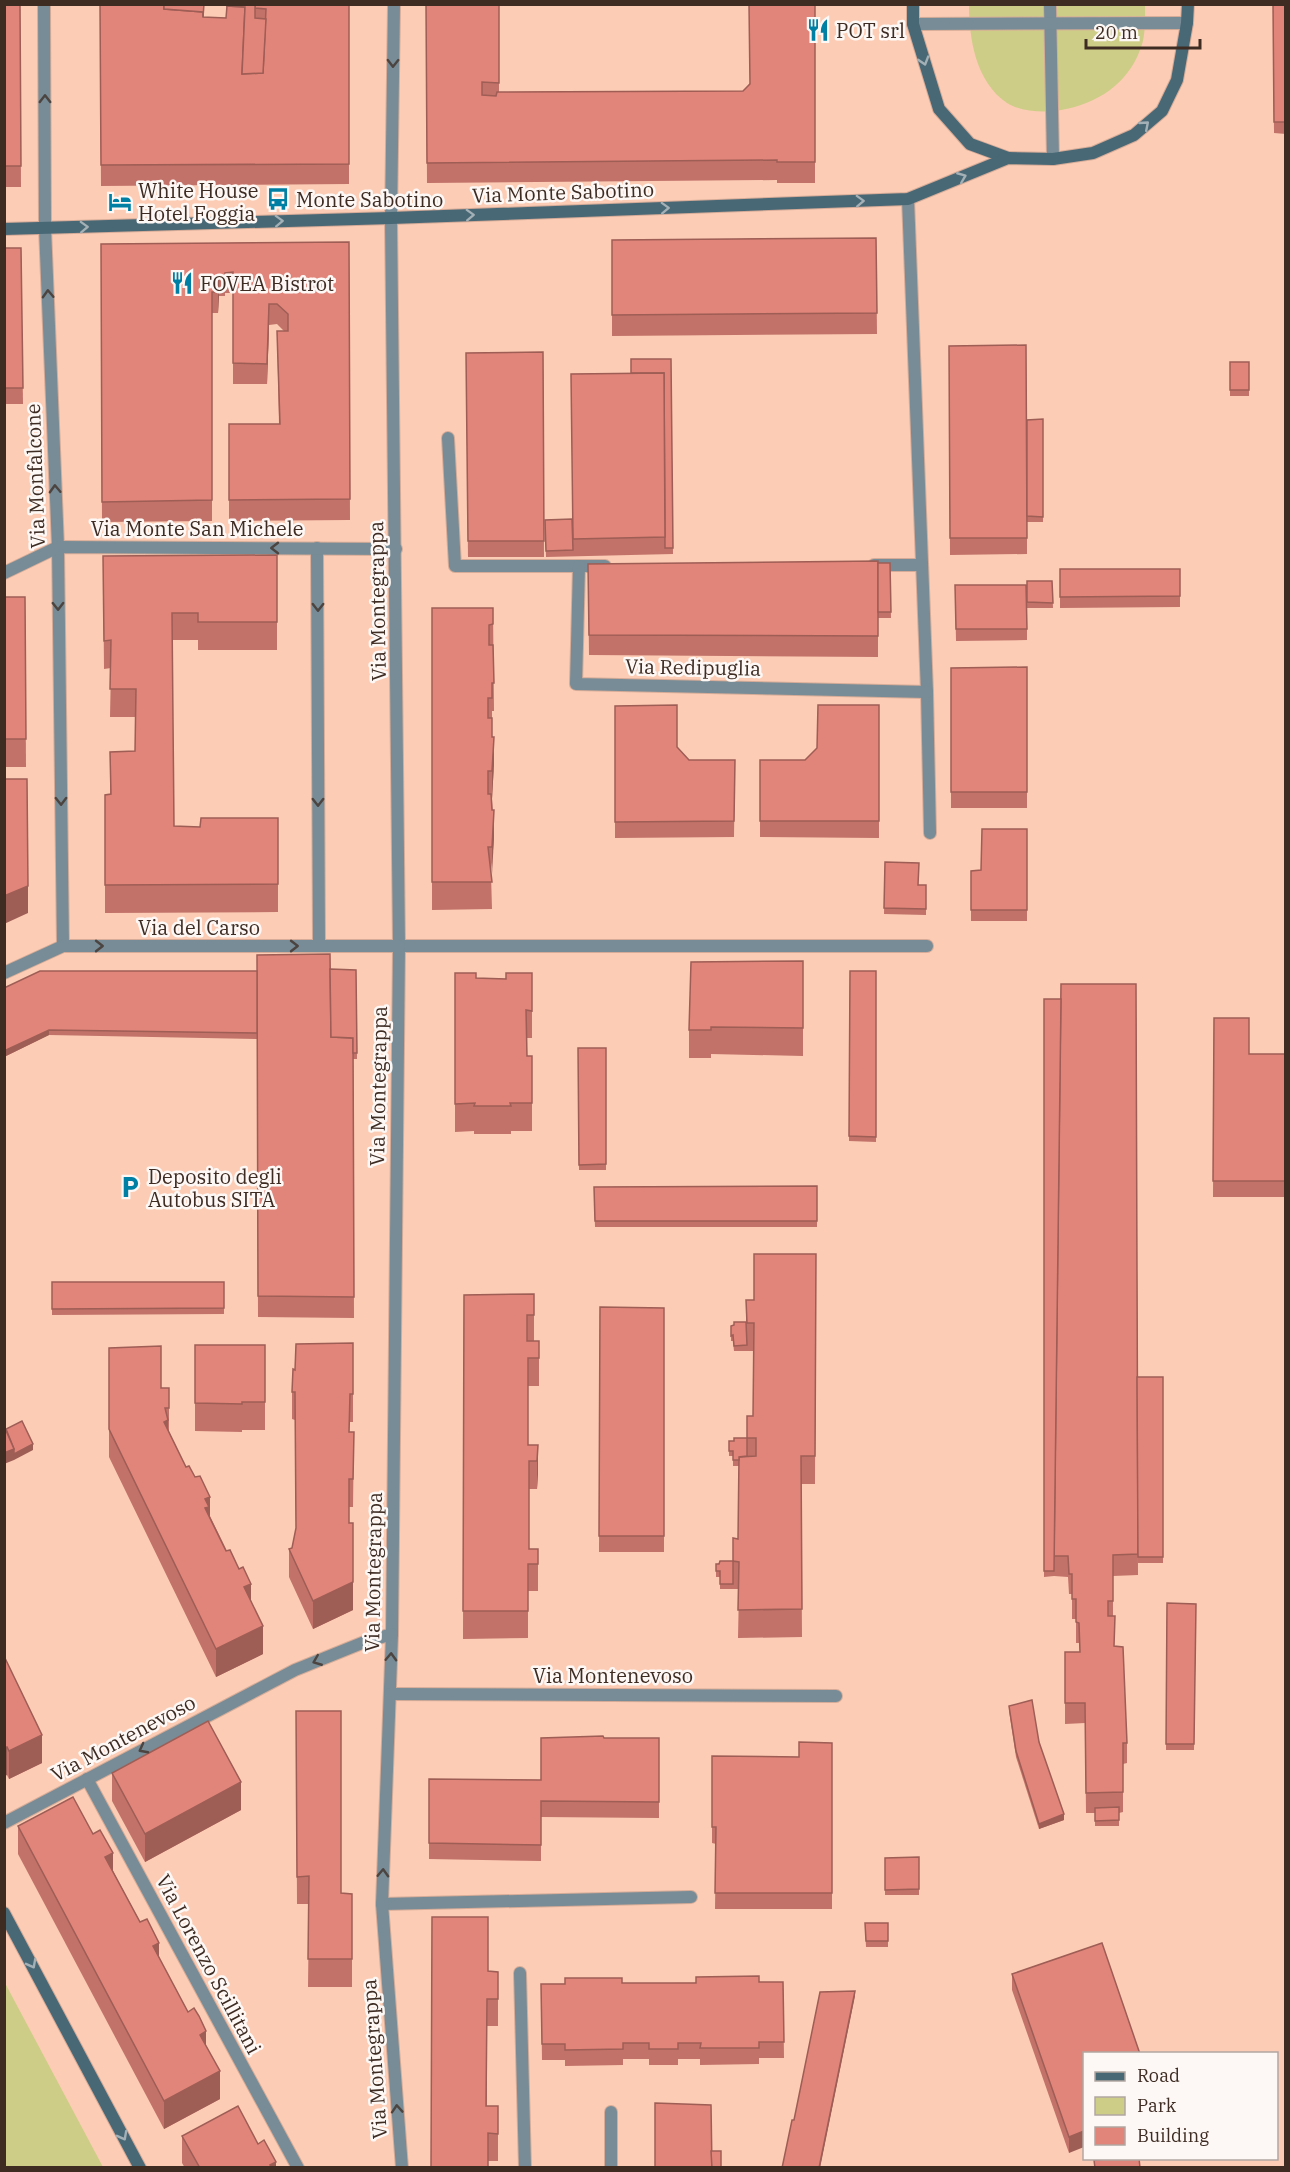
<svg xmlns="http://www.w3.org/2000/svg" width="1290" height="2172" viewBox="0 0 1290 2172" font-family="'IBM Plex Serif',serif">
<rect width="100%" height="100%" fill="#fcccb5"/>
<g fill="#cecd87">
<path d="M969 5H1145C1145 19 1146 36 1140 50 1127 85 1096 104 1061 110 1045 113 1021 112 1007 103 976 82 969 39 969 5Z"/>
<polygon points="4,1983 5,1983 103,2167 5,2167"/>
</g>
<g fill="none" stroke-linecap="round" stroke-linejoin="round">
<g stroke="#d6ac98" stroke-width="14">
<g id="lane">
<polyline points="399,946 927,946"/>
<polyline points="382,1904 691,1897"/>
<polyline points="520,1973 525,2168"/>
<polyline points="611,2112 611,2168"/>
</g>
</g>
<g stroke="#d6ac98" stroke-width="14">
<g id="street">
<polyline points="44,4 45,228 58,547 63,946"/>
<polyline points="394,4 391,218 399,946 392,1634 382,1904 402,2168"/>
<polyline points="1050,4 1053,159"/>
<polyline points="913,24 1187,23"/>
<polyline points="908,199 927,692 930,833"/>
<polyline points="448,438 455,566 605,566"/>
<polyline points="317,548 319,946"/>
<polyline points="874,565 922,565"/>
<polyline points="579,566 576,684 927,692"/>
<polyline points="4,573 58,547 396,549"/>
<polyline points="4,973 63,946 399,946"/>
<polyline points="390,1694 836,1696"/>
<polyline points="87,1779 298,2168"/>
<polyline points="4,1823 295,1670 362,1643 392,1634"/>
</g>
</g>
<g stroke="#d6ac98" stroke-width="14">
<g id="secondary">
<polyline points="913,4 913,24 939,109 970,144 1008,158"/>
<polyline points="4,229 391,218 908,199 1008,158 1053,159 1093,153 1134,135 1162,111 1177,80 1187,23 1188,4"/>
<polyline points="4,1913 140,2168"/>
</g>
</g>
<use href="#lane" stroke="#778c96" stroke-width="12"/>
<use href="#street" stroke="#778c96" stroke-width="12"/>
<use href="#secondary" stroke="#496876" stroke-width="12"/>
</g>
<g fill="#c27269">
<polygon points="4,4 20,4 21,187 4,187"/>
<polygon points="100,4 204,17 226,18 227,6 349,4 349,184 101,186"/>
<polygon points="426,4 499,4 499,92 743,91 749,84 815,4 815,183 777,183 777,180 427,183"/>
<polygon points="1273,4 1286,4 1286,134 1274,133"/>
<polygon points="876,238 877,334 612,336 612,240"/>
<polygon points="349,242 350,520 229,521 229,424 279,424 277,331 284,331 277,324 269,325 267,384 233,384 233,293 225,293 225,296 219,296 218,313 212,313 212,521 102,522 101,244"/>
<polygon points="4,248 21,248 23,404 4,404"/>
<polygon points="949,346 1027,420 1043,419 1043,522 1027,522 1027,503 1027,554 950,555"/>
<polygon points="543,352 544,557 468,557 466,353"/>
<polygon points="671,359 673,554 546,557 545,520 572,519 631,373"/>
<rect x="1230" y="362" width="19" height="34"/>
<polygon points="277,555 277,650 198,650 198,640 172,640 174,826 200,827 278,818 278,912 105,913 105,795 110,794 110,752 135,751 135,717 110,717 111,668 104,669 103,556"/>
<polygon points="890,563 891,618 878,618 878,657 589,655 588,564"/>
<polygon points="1060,569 1180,569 1180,607 1060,608"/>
<polygon points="1052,581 1053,608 1027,608 1027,640 956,641 955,585 1026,585"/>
<polygon points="4,597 25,597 26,767 4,767"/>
<polygon points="432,608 493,608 494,711 492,711 492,737 494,764 492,799 494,838 491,874 492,909 432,910"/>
<polygon points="1027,667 1027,808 951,808 951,668"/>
<polygon points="879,705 879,838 760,837 760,760 805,760"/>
<polygon points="615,706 677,748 689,760 735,760 734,837 615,838"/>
<polygon points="1027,829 1027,921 971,921 971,871 981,870"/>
<polygon points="885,862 918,885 926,885 926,915 884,914"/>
<polygon points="803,961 803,1056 711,1054 711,1058 689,1058 689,1030"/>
<polygon points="330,969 356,970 357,1059 353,1059 354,1318 258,1317 257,1014 257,1039 49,1035 4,1057 4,988 257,971"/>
<polygon points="850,971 876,971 876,1142 849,1141"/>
<polygon points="455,973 476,978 506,979 532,973 532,1038 526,1038 527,1056 532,1056 532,1131 511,1131 511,1134 474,1134 474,1131 455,1132"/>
<polygon points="1136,984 1138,1575 1113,1576 1113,1616 1114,1646 1127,1743 1127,1763 1123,1764 1123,1812 1119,1813 1119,1826 1095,1826 1095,1813 1086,1813 1085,1723 1065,1724 1065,1652 1080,1652 1079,1643 1076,1643 1076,1619 1072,1619 1072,1594 1069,1594 1068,1577 1054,1576 1054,1575 1054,1576 1044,1577 1044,999 1061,999"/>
<polygon points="1214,1018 1249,1054 1286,1054 1286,1197 1213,1197"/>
<polygon points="578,1048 606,1048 606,1170 579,1170"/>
<polygon points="817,1186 817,1227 595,1227 594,1187"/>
<polygon points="816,1254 815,1484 801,1484 802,1637 738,1638 739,1589 720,1589 720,1577 716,1577 716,1564 733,1561 738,1539 739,1466 733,1466 733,1456 729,1456 729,1441 734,1441 747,1438 747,1416 753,1416 754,1351 734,1351 733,1341 731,1341 731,1326 746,1322 746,1300 754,1300"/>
<polygon points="52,1282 224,1282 224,1314 52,1315"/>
<polygon points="534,1294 534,1341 539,1341 539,1386 528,1386 528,1445 538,1445 538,1473 537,1489 529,1489 529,1549 538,1549 538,1591 528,1591 528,1638 463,1639 464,1295"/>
<polygon points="600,1307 664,1308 664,1552 599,1552"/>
<polygon points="353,1343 353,1422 350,1422 349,1432 354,1432 353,1507 349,1507 349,1523 353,1523 353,1610 313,1629 289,1577 289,1549 292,1548 296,1528 295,1420 292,1419 292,1392 295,1370"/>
<polygon points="195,1345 265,1345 265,1430 242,1430 242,1432 195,1431"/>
<polygon points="109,1348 161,1388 169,1388 169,1432 251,1600 263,1654 216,1677 109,1457"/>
<polygon points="1137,1377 1163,1377 1163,1563 1138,1563"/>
<polygon points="1167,1603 1196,1604 1194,1750 1166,1750"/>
<polygon points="4,1656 42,1763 9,1779 7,1775 4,1776"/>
<polygon points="1009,1706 1039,1742 1064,1820 1039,1829 1016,1757 1009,1711"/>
<polygon points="296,1711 341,1893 352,1894 352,1987 308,1987 309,1904 297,1904"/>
<polygon points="604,1738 659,1738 659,1818 541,1817 541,1861 429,1859 429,1779 541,1780"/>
<polygon points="832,1743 832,1909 715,1909 716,1844 712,1843 712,1756 799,1757"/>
<polygon points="112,1773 241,1810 145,1862 112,1801"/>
<polygon points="18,1826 113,1871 206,2046 220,2099 164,2129 18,1854"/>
<polygon points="919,1857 919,1895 885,1895 885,1858"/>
<polygon points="865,1923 888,1923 888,1947 866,1947"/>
<polygon points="1102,1943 1069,2153 1012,1990 1012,1974"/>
<polygon points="488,1971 498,1972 498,2026 487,2026 487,2106 498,2106 498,2161 488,2161 431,2168"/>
<polygon points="783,1982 784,2058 759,2058 759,2064 700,2065 700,2059 678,2059 678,2065 649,2065 649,2059 623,2059 623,2065 565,2066 565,2060 542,2060 541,1984"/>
<polygon points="182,2136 258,2144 276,2168 185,2168 182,2163"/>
</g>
<g fill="#9e5d55">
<polygon points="219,275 219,296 218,313 218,292"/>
<polygon points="269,304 269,325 267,384 267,364"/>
<polygon points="494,737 494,764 492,799 492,771"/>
<polygon points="494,810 494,838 492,874 492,847"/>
<polygon points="28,886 28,913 4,924 4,896"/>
<polygon points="49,1030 49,1035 4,1057 4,1051"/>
<polygon points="168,1420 168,1448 164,1422"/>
<polygon points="33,1444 33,1450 14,1460 14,1454"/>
<polygon points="538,1445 538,1473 537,1489 537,1461"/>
<polygon points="14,1449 14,1460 4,1464 4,1453"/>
<polygon points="210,1497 210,1524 205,1536 205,1499"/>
<polygon points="353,1582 353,1610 313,1629 313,1601"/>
<polygon points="251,1584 251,1612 244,1587"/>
<polygon points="263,1626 263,1654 216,1677 216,1649"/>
<polygon points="42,1735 42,1763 9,1779 9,1751"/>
<polygon points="7,1747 7,1775 4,1776 4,1748"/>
<polygon points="241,1782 241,1810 145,1862 145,1834"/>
<polygon points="1064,1814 1064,1820 1039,1829 1039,1824"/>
<polygon points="113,1853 113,1881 105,1857"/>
<polygon points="159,1943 159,1971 153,1946"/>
<polygon points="855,1991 855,1996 820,2168 819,2168"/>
<polygon points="206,2031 206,2059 200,2035"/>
<polygon points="220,2071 220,2099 164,2129 164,2101"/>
<polygon points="1084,2131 1084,2147 1069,2153 1069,2137"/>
<polygon points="276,2162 276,2168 270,2168 270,2165"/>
</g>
<g fill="#e1857a" stroke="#9e5d55" stroke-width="1.5">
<polygon points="4,4 20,4 21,166 4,166"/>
<polygon points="100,4 164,4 164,9 203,12 203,17 226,18 227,6 245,7 242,74 263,73 266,9 255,8 255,4 349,4 349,164 101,165"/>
<polygon points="164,4 204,4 203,17 203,12 164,9"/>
<polygon points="228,4 255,4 255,18 266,19 263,73 242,74 245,7 227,6"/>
<polygon points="426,4 499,4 499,83 482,82 482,95 496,96 497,92 743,91 750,84 749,4 815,4 815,162 777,162 777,160 427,163"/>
<polygon points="1273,4 1286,4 1286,122 1274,122"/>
<polygon points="876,238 877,313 612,315 612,240"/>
<polygon points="349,242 350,499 229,500 229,424 280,424 277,331 288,331 288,314 277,304 269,304 267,364 233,363 233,272 225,273 225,276 219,275 218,292 212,292 212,500 102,502 101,244"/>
<polygon points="4,248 21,248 23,388 4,388"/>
<polygon points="1026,345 1027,538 950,538 949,346"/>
<polygon points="543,352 544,541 468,541 466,353"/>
<polygon points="631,359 671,359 673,548 665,548 664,373 631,373"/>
<rect x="1230" y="362" width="19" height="28"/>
<polygon points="664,373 665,537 573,539 571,374"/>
<polygon points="1043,419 1043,517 1027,516 1027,420"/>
<polygon points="572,519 573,550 546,551 545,520"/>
<polygon points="277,555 277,622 198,622 198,613 172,613 174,826 200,827 201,818 278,818 278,884 105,885 105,795 111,794 110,752 135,751 136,689 110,689 111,640 104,641 103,556"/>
<polygon points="878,561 878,636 589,635 588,564"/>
<polygon points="878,563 890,563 891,612 878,612"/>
<polygon points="1060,569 1180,569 1180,596 1060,597"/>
<polygon points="1027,581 1052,581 1053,603 1027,602"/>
<polygon points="955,585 1026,585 1027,629 956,629"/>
<polygon points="4,597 25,597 26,739 4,739"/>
<polygon points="432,608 493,608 493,624 489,625 489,645 493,645 494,683 492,683 492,698 488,698 488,718 492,718 492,737 494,737 492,771 488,771 488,794 491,794 492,810 494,810 492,847 488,847 492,882 432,882"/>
<polygon points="1027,667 1027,792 951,792 951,668"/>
<polygon points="677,705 677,747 689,760 735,760 734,821 615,822 615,706"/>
<polygon points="818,705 879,705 879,821 760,821 760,760 805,760 817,748"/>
<polygon points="4,779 27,779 28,886 4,896"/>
<polygon points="982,829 1027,829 1027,910 971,910 971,871 981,870"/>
<polygon points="885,862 919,863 918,885 926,885 926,909 884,908"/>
<polygon points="330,954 331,1037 353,1038 354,1297 258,1296 257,955"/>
<polygon points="803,961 803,1028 711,1027 711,1030 689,1030 691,962"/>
<polygon points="330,969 356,970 357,1053 353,1053 353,1038 331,1037"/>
<polygon points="40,971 257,971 257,1033 49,1030 4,1051 4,988"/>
<polygon points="850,971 876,971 876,1137 849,1136"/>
<polygon points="455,973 476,973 476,978 506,979 506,973 532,973 532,1011 526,1010 527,1056 532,1056 532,1103 510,1103 511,1106 474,1106 475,1103 455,1104"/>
<polygon points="1061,984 1136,984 1138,1554 1113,1555 1113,1601 1108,1601 1108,1616 1115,1616 1114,1646 1123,1647 1127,1743 1123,1743 1123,1792 1086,1793 1085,1703 1065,1703 1065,1652 1080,1652 1079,1623 1076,1622 1076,1599 1072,1599 1072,1574 1069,1574 1068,1556 1054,1556"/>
<polygon points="1044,999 1061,999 1054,1571 1044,1571"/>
<polygon points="1214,1018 1249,1018 1249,1054 1286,1054 1286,1181 1213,1181"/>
<polygon points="578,1048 606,1048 606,1164 579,1165"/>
<polygon points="817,1186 817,1221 595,1221 594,1187"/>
<polygon points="754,1254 816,1254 815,1456 801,1456 802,1609 738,1610 739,1562 733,1561 733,1538 738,1539 739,1457 756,1456 756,1438 747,1438 747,1416 753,1416 754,1323 747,1323 746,1300 754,1300"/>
<polygon points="52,1282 224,1282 224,1308 52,1309"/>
<polygon points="534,1294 534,1315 527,1315 527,1341 539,1341 539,1358 528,1358 528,1445 538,1445 537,1461 529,1461 529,1549 538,1549 538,1564 528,1564 528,1611 463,1611 464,1295"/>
<polygon points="600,1307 664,1308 664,1536 599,1536"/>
<polygon points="734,1322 746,1322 747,1345 734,1346 733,1335 731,1336 731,1326 734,1325"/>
<polygon points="353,1343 353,1394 350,1394 349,1432 354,1432 353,1479 349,1479 349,1523 353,1523 353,1582 313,1601 289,1549 292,1548 296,1528 295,1392 292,1392 293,1369 295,1370 296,1344"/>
<polygon points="195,1345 265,1345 265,1402 242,1402 242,1404 195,1403"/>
<polygon points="161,1346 161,1388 169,1388 169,1408 165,1408 168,1420 164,1422 186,1467 189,1466 195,1477 200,1476 210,1497 205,1499 209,1507 205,1508 226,1551 230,1550 239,1569 243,1567 251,1584 244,1587 263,1626 216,1649 109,1429 109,1348"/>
<polygon points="1137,1377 1163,1377 1163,1557 1138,1557"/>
<polygon points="22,1421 33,1444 14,1454 14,1449 6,1429"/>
<polygon points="4,1426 14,1449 4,1453"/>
<polygon points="734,1438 747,1438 747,1456 739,1457 739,1460 733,1460 733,1451 729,1451 729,1441 734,1441"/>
<polygon points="720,1561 733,1561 733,1584 720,1584 720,1571 716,1571 716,1564 719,1564"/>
<polygon points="1167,1603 1196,1604 1194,1744 1166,1744"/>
<polygon points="4,1656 42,1735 9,1751 7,1747 4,1748"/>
<polygon points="1032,1700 1039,1742 1064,1814 1039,1824 1016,1751 1009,1706"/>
<polygon points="296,1711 341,1711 341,1893 352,1894 352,1959 308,1959 309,1876 297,1877"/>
<polygon points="208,1721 241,1782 145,1834 112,1773"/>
<polygon points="603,1736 604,1738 659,1738 659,1802 541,1801 541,1845 429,1843 429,1779 541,1780 541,1738"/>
<polygon points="799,1742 832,1743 832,1893 715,1893 716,1827 712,1827 712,1756 799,1757"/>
<polygon points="73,1797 93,1834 100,1830 113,1853 105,1857 140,1922 147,1919 159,1943 153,1946 188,2012 194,2008 199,2016 206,2031 200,2035 220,2071 164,2101 18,1826"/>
<polygon points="1119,1807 1119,1820 1095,1821 1095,1808"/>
<polygon points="919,1857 919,1889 885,1890 885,1858"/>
<polygon points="432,1917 488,1917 488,1971 498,1972 498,1999 487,1999 486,2106 498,2106 498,2134 488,2133 488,2168 431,2168"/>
<polygon points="865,1923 888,1923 888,1941 866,1941"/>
<polygon points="1102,1943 1140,2054 1084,2054 1084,2131 1069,2137 1012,1974"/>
<polygon points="759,1976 759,1982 783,1982 784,2042 759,2042 759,2048 700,2048 701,2043 678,2043 678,2049 649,2049 649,2043 623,2043 623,2049 565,2050 565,2044 542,2044 541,1984 565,1984 565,1978 622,1978 622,1983 696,1983 696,1977"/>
<polygon points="855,1991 819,2168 782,2168 792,2120 794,2120 820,1992"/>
<polygon points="655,2103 711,2105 712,2168 655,2168"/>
<polygon points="238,2106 258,2144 264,2140 276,2162 270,2165 271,2168 200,2168 182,2136"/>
<polygon points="711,2151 721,2151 721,2168 712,2168"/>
<polygon points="1119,2158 1139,2158 1140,2168 1095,2168 1094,2160"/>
</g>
<defs><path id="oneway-chevron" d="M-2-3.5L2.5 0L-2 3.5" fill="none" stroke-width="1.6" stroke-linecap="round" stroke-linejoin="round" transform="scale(1.5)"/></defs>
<g stroke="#a3b0b6">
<use href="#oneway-chevron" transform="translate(924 61) rotate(73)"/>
<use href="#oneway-chevron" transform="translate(1145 125) rotate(-41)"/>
<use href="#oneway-chevron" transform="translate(962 177) rotate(-22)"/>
<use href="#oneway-chevron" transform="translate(860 201) rotate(-2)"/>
<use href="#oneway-chevron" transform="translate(665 208) rotate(-2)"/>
<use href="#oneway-chevron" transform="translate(470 215) rotate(-2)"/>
<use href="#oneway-chevron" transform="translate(279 221) rotate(-2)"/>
<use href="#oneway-chevron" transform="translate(84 227) rotate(-2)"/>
<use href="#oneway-chevron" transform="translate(32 1964) rotate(62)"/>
<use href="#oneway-chevron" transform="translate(123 2136) rotate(62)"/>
</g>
<g stroke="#4c4440">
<use href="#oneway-chevron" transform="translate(393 63) rotate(91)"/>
<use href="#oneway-chevron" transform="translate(45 99) rotate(-90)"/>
<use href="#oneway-chevron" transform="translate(48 294) rotate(-92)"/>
<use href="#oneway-chevron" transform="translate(55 489) rotate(-92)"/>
<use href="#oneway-chevron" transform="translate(275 548) rotate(-180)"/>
<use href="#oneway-chevron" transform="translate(58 606) rotate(89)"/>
<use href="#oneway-chevron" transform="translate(318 607) rotate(90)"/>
<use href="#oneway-chevron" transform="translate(61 801) rotate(89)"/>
<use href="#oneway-chevron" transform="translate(318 802) rotate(90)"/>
<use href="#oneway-chevron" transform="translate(99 946)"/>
<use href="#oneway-chevron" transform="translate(294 946)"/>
<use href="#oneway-chevron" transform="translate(391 1657) rotate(-88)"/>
<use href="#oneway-chevron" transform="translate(317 1661) rotate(158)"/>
<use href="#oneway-chevron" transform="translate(143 1749) rotate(152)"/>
<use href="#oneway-chevron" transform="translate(383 1873) rotate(-88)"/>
<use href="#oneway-chevron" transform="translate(397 2109) rotate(-94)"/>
</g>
<defs>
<g id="restaurant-bare" transform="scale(1.8)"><path d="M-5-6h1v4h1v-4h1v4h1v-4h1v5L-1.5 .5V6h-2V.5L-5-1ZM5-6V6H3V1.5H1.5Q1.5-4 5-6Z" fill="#007fa4" stroke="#fdf8f5" stroke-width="2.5" paint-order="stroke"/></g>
<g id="bus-bare" transform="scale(1.8)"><path d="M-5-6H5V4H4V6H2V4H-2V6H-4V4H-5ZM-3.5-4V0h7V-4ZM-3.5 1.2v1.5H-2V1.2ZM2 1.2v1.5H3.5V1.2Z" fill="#007fa4" stroke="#fdf8f5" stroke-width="2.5" paint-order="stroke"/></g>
<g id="hotel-bare" transform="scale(1.8)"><path d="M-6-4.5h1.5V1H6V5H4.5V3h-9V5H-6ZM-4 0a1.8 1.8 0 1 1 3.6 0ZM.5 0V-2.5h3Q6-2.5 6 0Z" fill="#007fa4" stroke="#fdf8f5" stroke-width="2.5" paint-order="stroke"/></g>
<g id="parking-bare" transform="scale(1.8)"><path d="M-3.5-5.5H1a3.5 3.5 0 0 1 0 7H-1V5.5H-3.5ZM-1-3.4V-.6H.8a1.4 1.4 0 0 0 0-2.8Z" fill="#007fa4" stroke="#fdf8f5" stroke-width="2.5" paint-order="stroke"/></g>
</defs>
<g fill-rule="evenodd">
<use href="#restaurant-bare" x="818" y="30"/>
<use href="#bus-bare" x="278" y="199"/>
<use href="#hotel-bare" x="120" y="202"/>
<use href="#restaurant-bare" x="182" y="283"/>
<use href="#parking-bare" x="130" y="1187"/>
</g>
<g text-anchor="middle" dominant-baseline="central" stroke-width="5" stroke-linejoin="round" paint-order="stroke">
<g font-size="20" fill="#3e2c23" stroke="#fdf8f5" text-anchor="start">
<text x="836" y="30">POT srl</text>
<text x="138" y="190">White House<tspan x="138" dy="23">Hotel Foggia</tspan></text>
<text x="296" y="199">Monte Sabotino</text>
<text x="200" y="283">FOVEA Bistrot</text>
<text x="148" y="1176">Deposito degli<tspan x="148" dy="23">Autobus SITA</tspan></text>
</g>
<g font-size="20" fill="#3e2c23" stroke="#fdf8f5">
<text transform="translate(563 192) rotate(-2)">Via Monte Sabotino</text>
<text transform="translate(35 476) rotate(-92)">Via Monfalcone</text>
<text x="197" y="528">Via Monte San Michele</text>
<text transform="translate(377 601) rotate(-91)">Via Montegrappa</text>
<text transform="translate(693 667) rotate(1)">Via Redipuglia</text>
<text x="199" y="927">Via del Carso</text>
<text transform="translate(378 1086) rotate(-89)">Via Montegrappa</text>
<text transform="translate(373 1572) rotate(-89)">Via Montegrappa</text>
<text x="613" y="1675">Via Montenevoso</text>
<text transform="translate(123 1738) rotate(-28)">Via Montenevoso</text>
<text transform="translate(209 1964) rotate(62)">Via Lorenzo Scillitani</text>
<text transform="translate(374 2059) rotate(-94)">Via Montegrappa</text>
</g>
</g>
<rect width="1290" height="2172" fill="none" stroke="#3e2c23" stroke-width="12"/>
<rect x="1083" y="2052" width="195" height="108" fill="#fdf8f5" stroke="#b1a6a1" stroke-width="1.5"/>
<rect x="1095" y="2072" width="30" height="9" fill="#496876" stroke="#b1a6a1" stroke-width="1.5"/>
<text x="1137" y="2082" font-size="18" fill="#3e2c23">Road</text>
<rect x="1095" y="2097" width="30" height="18" fill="#cecd87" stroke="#b1a6a1" stroke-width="1.5"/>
<text x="1137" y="2112" font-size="18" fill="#3e2c23">Park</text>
<rect x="1095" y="2127" width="30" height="18" fill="#e1857a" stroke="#b1a6a1" stroke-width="1.5"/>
<text x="1137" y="2142" font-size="18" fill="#3e2c23">Building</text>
<path d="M1086 39v9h114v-9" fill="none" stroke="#3e2c23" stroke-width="3"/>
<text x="1095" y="39" font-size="18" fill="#3e2c23" stroke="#fdf8f5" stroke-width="4.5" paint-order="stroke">20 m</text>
</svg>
